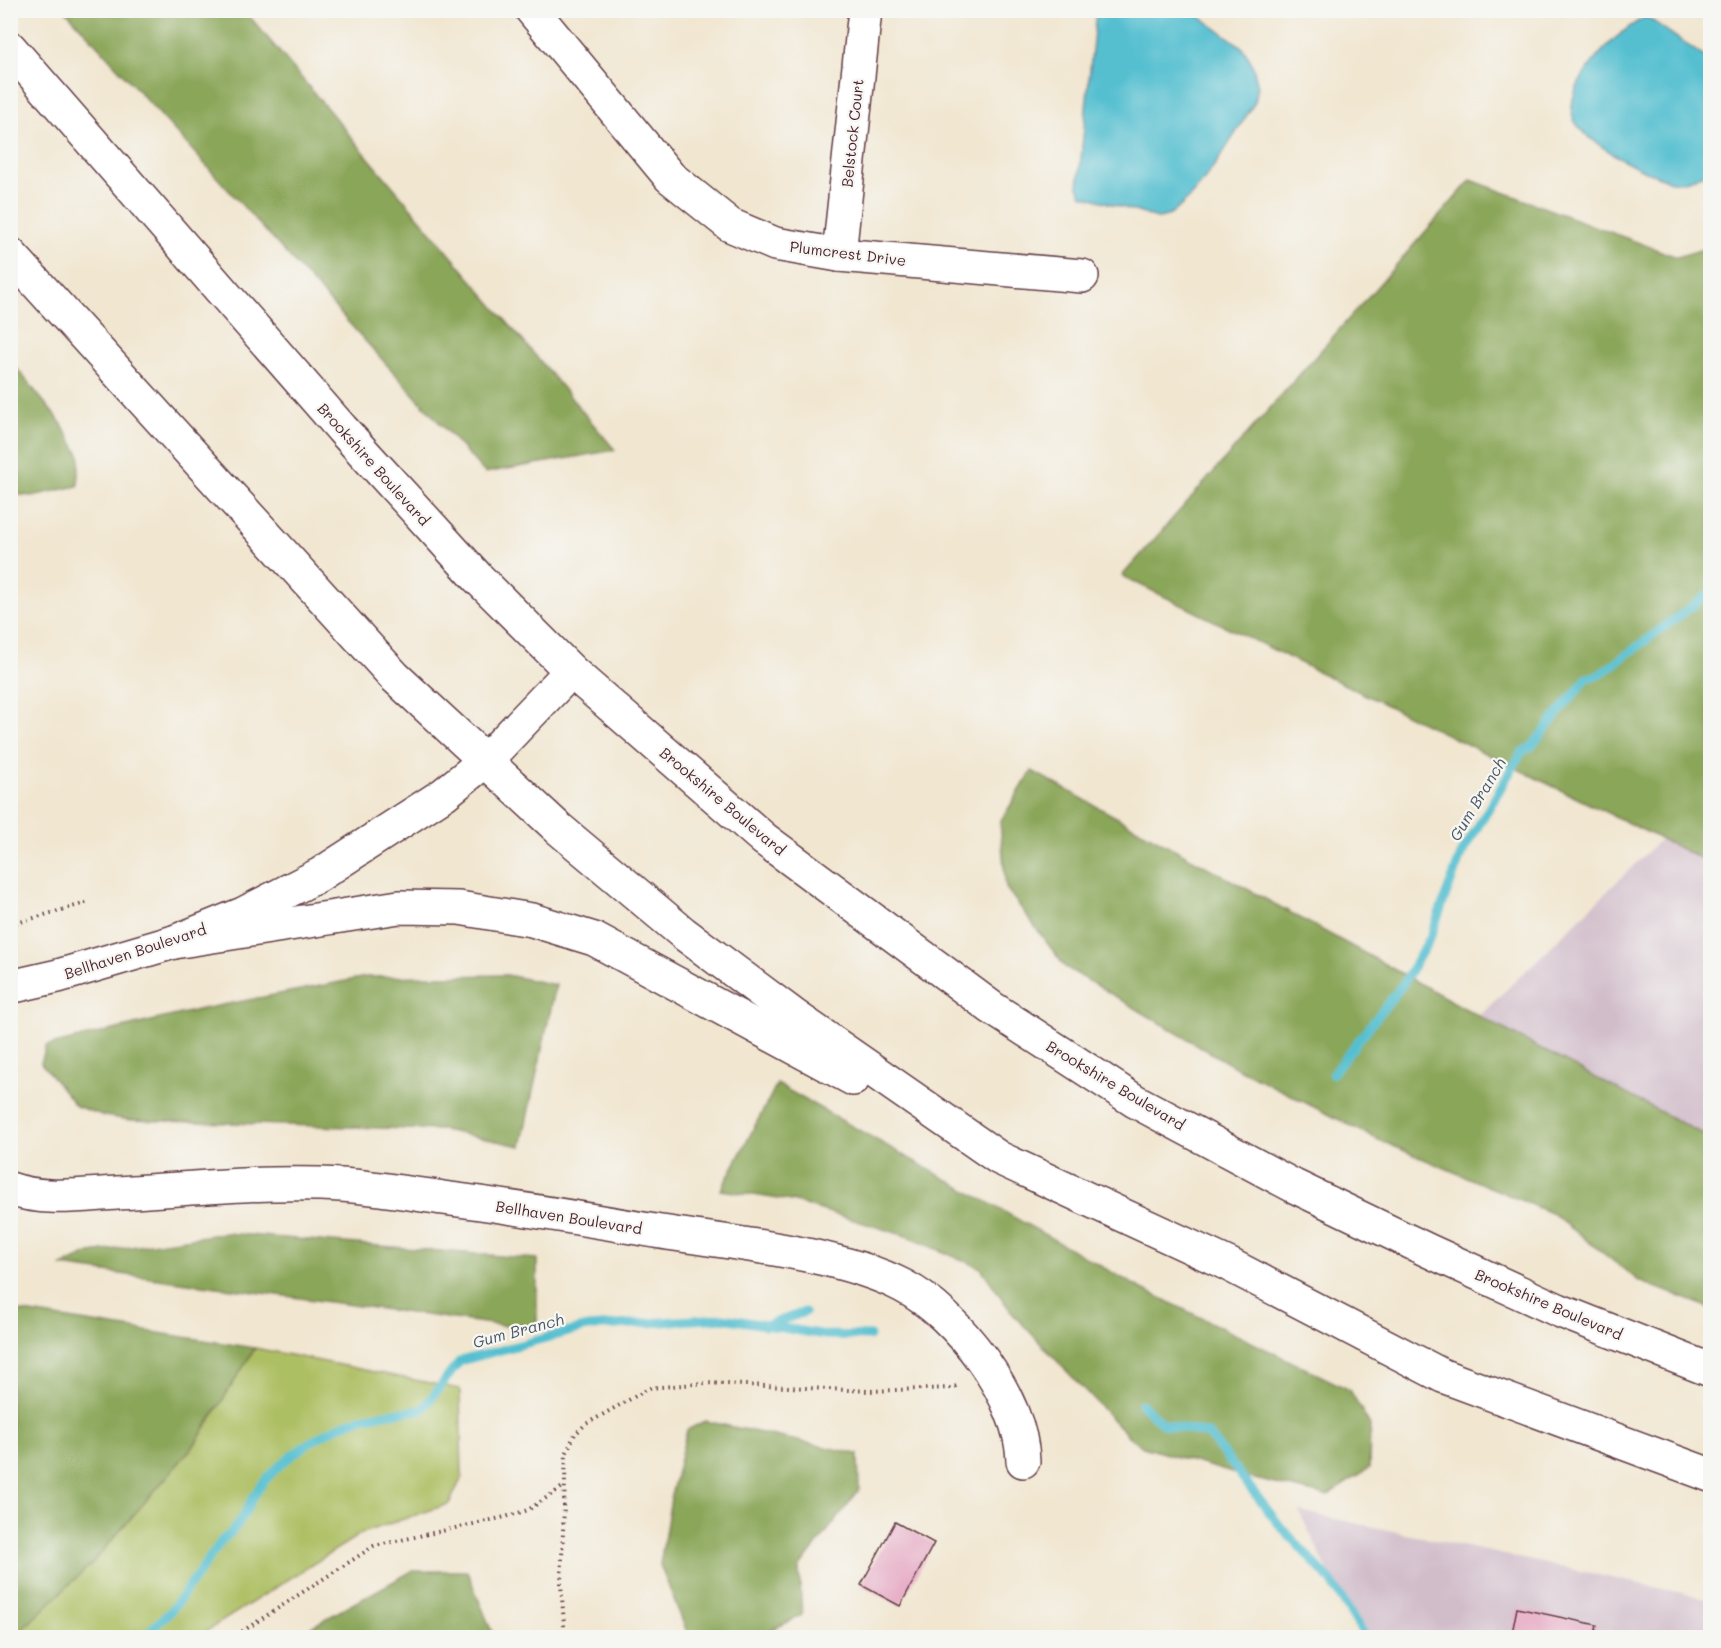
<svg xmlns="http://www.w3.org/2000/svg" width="1721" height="1648" viewBox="0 0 1721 1648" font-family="Mali,sans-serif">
<rect width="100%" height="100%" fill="#f6f6f2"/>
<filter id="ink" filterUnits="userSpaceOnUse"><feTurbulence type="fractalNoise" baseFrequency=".0167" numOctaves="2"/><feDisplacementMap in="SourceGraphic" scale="12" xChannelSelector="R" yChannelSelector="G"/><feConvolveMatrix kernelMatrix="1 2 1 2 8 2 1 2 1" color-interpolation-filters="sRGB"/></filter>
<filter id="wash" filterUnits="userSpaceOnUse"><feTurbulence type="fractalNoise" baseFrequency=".008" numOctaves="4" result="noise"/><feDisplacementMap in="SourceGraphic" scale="24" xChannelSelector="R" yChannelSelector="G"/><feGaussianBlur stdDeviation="1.35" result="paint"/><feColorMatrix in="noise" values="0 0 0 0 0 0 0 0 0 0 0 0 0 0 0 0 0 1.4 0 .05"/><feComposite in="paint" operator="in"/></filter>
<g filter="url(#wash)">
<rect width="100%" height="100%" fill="#f1e6d0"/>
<g fill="#d1bdca">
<polygon points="1710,791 1710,1226 1416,1078"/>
<polygon points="1299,1511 1710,1599 1710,1637 1360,1637"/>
</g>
<polygon fill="#adbf63" stroke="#7c6f47" stroke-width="1.5" points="255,1348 460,1389 462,1477 449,1504 362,1533 197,1637 13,1638 92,1563 195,1444"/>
<g fill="#8aa659" stroke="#6a6242" stroke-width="1.5">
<polygon points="66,11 245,11 615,450 485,473"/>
<polygon points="1471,180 1677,257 1710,247 1710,863 1122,576"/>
<polygon points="10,360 61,423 80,456 78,486 32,496 11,494"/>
<polygon points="1032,771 1479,1016 1710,1138 1710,1308 1639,1281 1553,1214 1379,1140 1235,1067 1065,967 1006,888 1000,822"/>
<polygon points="507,975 556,985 521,1146 443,1130 130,1120 105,1116 76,1106 41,1063 46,1046 202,1009 366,977"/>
<polygon points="777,1084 1140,1288 1350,1390 1370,1425 1369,1468 1327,1496 1246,1477 1143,1447 1128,1436 1012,1313 981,1268 906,1236 792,1201 721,1190"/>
<polygon points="226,1233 537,1259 537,1330 62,1266 90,1253"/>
<polygon points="11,1310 255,1348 195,1444 92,1563 13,1638 10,1637"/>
<polygon points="705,1421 858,1454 859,1490 799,1568 802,1615 757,1637 689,1637 660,1565 672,1492 687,1430"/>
<polygon points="412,1571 467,1571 494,1637 293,1637"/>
</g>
<g fill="#54bfd0" stroke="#4f6f7e" stroke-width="1.5">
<path d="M1096 11H1192L1242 47 1252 63 1258 86 1255 102C1237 129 1189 218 1157 218L1082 195 1078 187Z"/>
<path d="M1647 17 1710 61V172C1701 175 1689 181 1680 182 1657 182 1583 141 1574 120 1560 86 1619 28 1647 17Z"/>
</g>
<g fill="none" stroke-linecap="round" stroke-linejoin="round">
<g stroke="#54bfd0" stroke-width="9">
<polyline points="1332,1074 1403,984 1430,938 1461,855 1522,752 1532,746 1587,678 1599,675 1710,593"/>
<polyline points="765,1326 805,1312"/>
<polyline points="1141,1404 1163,1424 1208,1434 1281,1527 1331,1581 1366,1638"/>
<path d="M142 1638 171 1611 223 1539C242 1527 247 1504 260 1487 283 1456 334 1423 371 1416 388 1413 405 1412 422 1410L460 1361 587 1327 723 1318 825 1335 870 1336"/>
</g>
</g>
<g id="blocks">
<g fill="#e5a4c1">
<polygon points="895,1522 934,1543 900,1606 861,1585"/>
<polygon points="1517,1608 1597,1625 1594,1638 1511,1638"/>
</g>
</g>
</g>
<g filter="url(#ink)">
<use href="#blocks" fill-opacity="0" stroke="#633d44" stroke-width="1.5"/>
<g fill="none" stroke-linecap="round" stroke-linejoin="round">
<g stroke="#633d44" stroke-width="36">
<g id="minor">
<polyline points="532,10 670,177 730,225 775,244 839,255 1082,276"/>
<polyline points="839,255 865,10"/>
<path d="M10 1189C43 1201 83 1195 117 1193 184 1189 253 1182 320 1184 361 1185 402 1192 443 1198 514 1207 585 1219 655 1231 729 1243 837 1252 903 1286 957 1314 1022 1398 1023 1461"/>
</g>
</g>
<g stroke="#633d44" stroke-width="36">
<polyline id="major" points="10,987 58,976 174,942 243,914 319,875 444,794 485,761 571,671"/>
</g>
<g stroke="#633d44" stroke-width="36">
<g id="highway">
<polyline points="10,48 342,429 478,578 571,671 764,839 992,1008 1135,1101 1294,1186 1427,1250 1558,1310 1710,1370"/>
<polyline points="10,254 395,677 558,828 683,933 793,1015 999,1158 1228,1264 1443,1376 1710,1475"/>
<polyline points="174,942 399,907 459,908 532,920 594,939 853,1079"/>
</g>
</g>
<g stroke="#633d44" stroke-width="4" stroke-dasharray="1.5 4.5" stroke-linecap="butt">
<polyline points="10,925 89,902"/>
<polyline points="232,1638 374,1546 505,1517 528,1510 564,1486"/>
<polyline points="565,1638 561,1584 566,1454 575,1434 586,1424 650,1388 705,1383 869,1391 950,1388 960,1385"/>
</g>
<use href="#minor" stroke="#fff" stroke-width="33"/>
<use href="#major" stroke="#fff" stroke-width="33"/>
<use href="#highway" stroke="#fff" stroke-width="33"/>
</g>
</g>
<g text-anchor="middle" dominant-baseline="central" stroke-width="4.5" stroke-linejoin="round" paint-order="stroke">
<g font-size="15" fill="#4a1f2b" stroke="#f6f6f2">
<text transform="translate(852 133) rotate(-84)">Belstock Court</text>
<text transform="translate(848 253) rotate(7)">Plumcrest Drive</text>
<text transform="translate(374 464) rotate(48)">Brookshire Boulevard</text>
<text transform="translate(723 801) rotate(40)">Brookshire Boulevard</text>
<text transform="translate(135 951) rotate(-18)">Bellhaven Boulevard</text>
<text transform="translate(1116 1085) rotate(31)">Brookshire Boulevard</text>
<text transform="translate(569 1217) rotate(9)">Bellhaven Boulevard</text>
<text transform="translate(1549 1304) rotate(23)">Brookshire Boulevard</text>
</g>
<g font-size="16" font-style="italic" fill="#4e5765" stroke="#f6f6f2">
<text transform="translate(1477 799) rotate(-59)">Gum Branch</text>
<text transform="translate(518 1330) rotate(-15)">Gum Branch</text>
</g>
</g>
<rect width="1721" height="1648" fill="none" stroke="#f6f6f2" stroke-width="36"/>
</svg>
